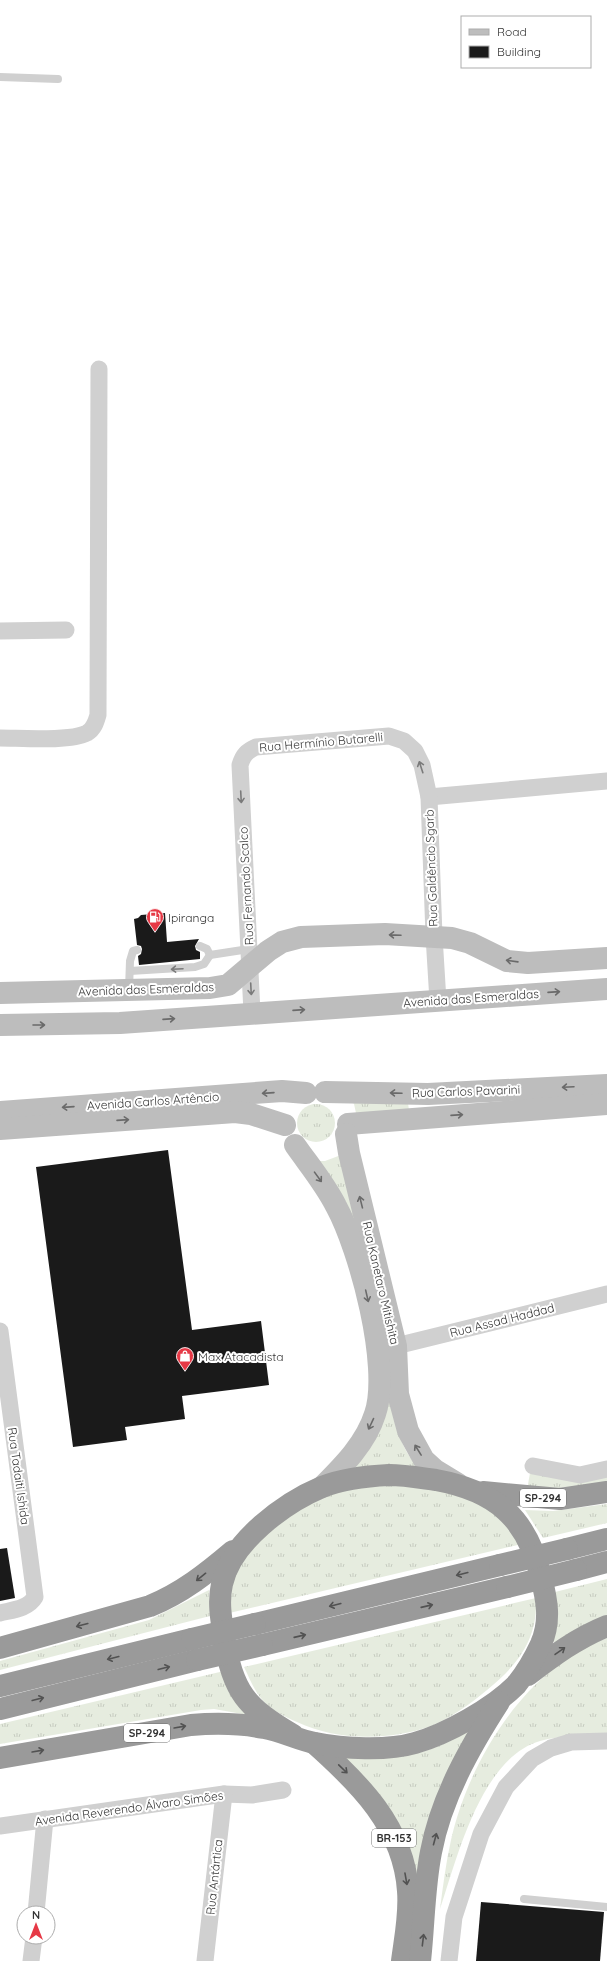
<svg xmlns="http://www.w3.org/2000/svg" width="607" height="1961" viewBox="0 0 607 1961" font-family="Quicksand,sans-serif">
<defs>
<pattern id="grass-tufts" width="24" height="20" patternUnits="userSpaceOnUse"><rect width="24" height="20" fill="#e6ecdf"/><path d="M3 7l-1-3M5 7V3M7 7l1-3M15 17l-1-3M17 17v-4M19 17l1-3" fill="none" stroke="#c6cbc0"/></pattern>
</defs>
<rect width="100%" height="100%" fill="#fff"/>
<g fill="url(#grass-tufts)">
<polygon points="349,1097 408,1103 409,1110 356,1113 354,1104"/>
<circle cx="316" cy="1123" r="19"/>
<polygon points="341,1155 364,1247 316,1161 325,1161"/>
<path d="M387 1387C394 1416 398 1448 420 1469L348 1471Z"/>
<polygon points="530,1473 607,1473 607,1485 527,1490"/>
<path d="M384 1483 428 1487 488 1505 522 1544 225 1614C227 1603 228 1591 231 1581 240 1551 296 1507 324 1497 344 1489 364 1487 384 1483Z"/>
<polygon points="607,1504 607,1523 543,1538 525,1510 553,1511"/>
<polygon points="607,1579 607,1620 555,1643 552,1640 555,1592"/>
<polygon points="209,1590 210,1616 0,1670 0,1661 149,1620"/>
<path d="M536 1598C538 1639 518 1665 487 1690 470 1704 451 1718 431 1726 389 1741 337 1741 297 1722 283 1716 269 1709 260 1697 253 1688 249 1677 244 1667Z"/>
<path d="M607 1638V1736C585 1737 561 1735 540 1741 481 1758 457 1858 440 1909 443 1886 446 1862 451 1840 469 1760 527 1666 607 1638Z"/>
<polygon points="224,1671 248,1715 214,1709 201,1710 0,1744 0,1724"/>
<path d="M479 1723 415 1879 341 1757C398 1760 431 1757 479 1723Z"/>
</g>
<g fill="#1a1a1a">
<polygon points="165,913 167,942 199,939 195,946 196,950 200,952 200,959 139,965 138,956 141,954 142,949 141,946 137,945 134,919 138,918 141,915"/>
<polygon points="168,1150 192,1330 261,1321 269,1385 182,1396 185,1419 125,1427 127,1440 73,1447 36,1167"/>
<polygon points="7,1548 15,1598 0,1601 0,1549"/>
<polygon points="481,1902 604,1912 600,1961 476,1961"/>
</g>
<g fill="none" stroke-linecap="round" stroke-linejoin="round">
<g stroke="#d0d0d0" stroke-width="8">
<polyline points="0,77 58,79"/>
<polyline points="200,946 207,949 210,955 249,949"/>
<polyline points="130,971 195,967 204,964 210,955"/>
<polyline points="129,989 130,961 133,951 137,950"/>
<polyline points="524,1899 607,1907"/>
</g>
<g stroke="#d0d0d0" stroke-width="17">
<polyline points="0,631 66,630"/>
<path d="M0 738C20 738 70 742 87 733 94 729 96 722 98 715L99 369"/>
<polyline points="429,797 607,781"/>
<path d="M252 1013 240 765C243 755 247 751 256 747L389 736 404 741 415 751 422 765 429 797 434 936 438 1001"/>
<path d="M0 1331 35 1597C28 1609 12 1610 0 1613"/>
<polyline points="396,1346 607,1294"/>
<polyline points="533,1466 580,1475 607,1469"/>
<polyline points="0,1826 224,1794 252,1795 283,1790"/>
<polyline points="36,1913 45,1819"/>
<polyline points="31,1961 34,1937"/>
<polyline points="205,1961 224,1794"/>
<polyline points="449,1961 454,1917 481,1834 506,1787 532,1759 551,1748 571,1742 607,1741"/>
</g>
<g stroke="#bdbdbd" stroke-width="22">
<polyline points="0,993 210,988 228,985 268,951 282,942 301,937 385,934 452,938 470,943 507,961 528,963 607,958"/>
<polyline points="0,1025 120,1023 607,989"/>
<polyline points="325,1092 428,1094 607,1085"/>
<polyline points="0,1112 282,1091 306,1093"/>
<polyline points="348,1124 607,1104"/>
<polyline points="0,1129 235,1112 251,1114 285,1125"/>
<polyline points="346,1134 349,1153 396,1346 398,1394 408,1431 424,1460 435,1470 458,1484"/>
<path d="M295 1145C309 1165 325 1184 336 1206 360 1250 391 1367 375 1414 366 1443 343 1466 322 1487"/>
</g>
<g stroke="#9a9a9a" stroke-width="22">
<polyline points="483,1492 560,1499 607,1492"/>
<polyline points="567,1549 607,1539"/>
<polyline points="576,1570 607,1562"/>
<polyline points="255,1624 500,1565"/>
<polyline points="262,1645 507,1587"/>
<path d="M0 1648 150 1606C182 1593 207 1573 233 1551"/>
<path d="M528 1675C553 1656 577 1638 607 1626"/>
<polyline points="0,1686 192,1639"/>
<polyline points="0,1709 197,1660"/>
<path d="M314 1743C359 1783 404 1827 408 1891 410 1914 405 1938 402 1961"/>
<path d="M0 1758 191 1725C216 1723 239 1723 264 1728 282 1731 298 1740 315 1743 343 1749 388 1751 415 1743 447 1734 493 1708 516 1685 525 1674 535 1657 541 1644 551 1621 547 1600 541 1577 527 1518 496 1491 436 1480 421 1478 405 1475 389 1475 367 1476 342 1479 322 1487 284 1503 231 1542 222 1584 218 1601 221 1619 224 1637 232 1692 247 1708 293 1735"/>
<path d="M420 1961C424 1925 424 1887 431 1852 441 1798 470 1747 499 1702"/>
</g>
<g stroke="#9a9a9a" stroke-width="22">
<polyline points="500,1565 567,1549"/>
<polyline points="507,1587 576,1570"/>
<polyline points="192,1639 255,1624"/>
<polyline points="197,1660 262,1645"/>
</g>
</g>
<defs><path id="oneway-shaft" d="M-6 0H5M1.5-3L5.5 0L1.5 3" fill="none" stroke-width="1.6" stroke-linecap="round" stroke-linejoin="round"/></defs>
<g stroke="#7a7a7a">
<use href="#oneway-shaft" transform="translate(421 767) rotate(-108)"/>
<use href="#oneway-shaft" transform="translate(241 797) rotate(87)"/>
<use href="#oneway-shaft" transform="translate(177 969) rotate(177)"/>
<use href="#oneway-shaft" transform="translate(251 989) rotate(87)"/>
</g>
<g stroke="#6a6a6a">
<use href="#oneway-shaft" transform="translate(395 935) rotate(-178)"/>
<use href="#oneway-shaft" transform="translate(512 961) rotate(-172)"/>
<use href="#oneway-shaft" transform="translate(554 992) rotate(-4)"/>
<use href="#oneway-shaft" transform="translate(299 1010) rotate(-4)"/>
<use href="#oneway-shaft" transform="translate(169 1019) rotate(-4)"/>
<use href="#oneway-shaft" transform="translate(39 1025)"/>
<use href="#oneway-shaft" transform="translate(568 1087) rotate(177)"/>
<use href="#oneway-shaft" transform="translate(268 1093) rotate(176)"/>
<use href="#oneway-shaft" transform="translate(396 1093) rotate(-178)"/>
<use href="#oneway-shaft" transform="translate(68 1107) rotate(176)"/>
<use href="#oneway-shaft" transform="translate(457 1115) rotate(-4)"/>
<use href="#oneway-shaft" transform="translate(123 1120) rotate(-4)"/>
<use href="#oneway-shaft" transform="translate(318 1177) rotate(54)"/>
<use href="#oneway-shaft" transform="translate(361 1202) rotate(-104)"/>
<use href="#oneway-shaft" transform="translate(367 1296) rotate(77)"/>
<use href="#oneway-shaft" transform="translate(371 1424) rotate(115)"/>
<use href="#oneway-shaft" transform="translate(418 1450) rotate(-122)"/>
</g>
<g stroke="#525252">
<use href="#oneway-shaft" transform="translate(462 1574) rotate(166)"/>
<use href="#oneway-shaft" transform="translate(201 1577) rotate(141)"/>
<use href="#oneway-shaft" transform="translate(335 1605) rotate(166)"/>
<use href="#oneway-shaft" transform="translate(427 1606) rotate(-13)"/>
<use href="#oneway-shaft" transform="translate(82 1625) rotate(165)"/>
<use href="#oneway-shaft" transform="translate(300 1636) rotate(-13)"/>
<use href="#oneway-shaft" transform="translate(560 1651) rotate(-35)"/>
<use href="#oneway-shaft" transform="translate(113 1658) rotate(166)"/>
<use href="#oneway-shaft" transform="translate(164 1668) rotate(-14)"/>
<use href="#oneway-shaft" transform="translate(38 1699) rotate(-14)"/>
<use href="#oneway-shaft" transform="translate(180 1727) rotate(-10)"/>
<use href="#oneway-shaft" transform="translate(38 1751) rotate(-10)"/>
<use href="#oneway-shaft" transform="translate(343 1769) rotate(44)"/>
<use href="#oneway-shaft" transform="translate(435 1839) rotate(-75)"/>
<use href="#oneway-shaft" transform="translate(406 1879) rotate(80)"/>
<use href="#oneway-shaft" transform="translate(423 1940) rotate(-83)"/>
</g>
<defs>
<g id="fuel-pin" transform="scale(0.9)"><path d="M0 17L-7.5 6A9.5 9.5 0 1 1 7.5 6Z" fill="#e63946" stroke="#fff"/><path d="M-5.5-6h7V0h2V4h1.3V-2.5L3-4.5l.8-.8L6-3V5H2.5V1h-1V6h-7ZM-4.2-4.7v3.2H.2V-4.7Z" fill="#fff"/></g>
<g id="shop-pin" transform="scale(0.9)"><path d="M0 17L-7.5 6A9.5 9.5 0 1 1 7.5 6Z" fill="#e63946" stroke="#fff"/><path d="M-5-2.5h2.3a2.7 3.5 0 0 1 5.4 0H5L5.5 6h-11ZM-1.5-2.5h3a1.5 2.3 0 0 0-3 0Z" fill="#fff"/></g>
</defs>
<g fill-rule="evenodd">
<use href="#fuel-pin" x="155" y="917"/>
<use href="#shop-pin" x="185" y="1356"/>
</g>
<g text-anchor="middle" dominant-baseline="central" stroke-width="4" stroke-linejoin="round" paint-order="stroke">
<g fill="#fff" stroke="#707070" stroke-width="1">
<rect x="520" y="1489" width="46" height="18" rx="3"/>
<rect x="124" y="1724" width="46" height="18" rx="3"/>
<rect x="372" y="1829" width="44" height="18" rx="3"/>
</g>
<g font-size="11" font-weight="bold" fill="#333">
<text x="543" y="1498">SP-294</text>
<text x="147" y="1733">SP-294</text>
<text x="394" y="1838">BR-153</text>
</g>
<g font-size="12" fill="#333" stroke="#fff">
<text transform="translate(321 742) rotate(-5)">Rua Hermínio Butarelli</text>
<text transform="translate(431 868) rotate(-92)">Rua Galdêncio Sgarb</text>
<text transform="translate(246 886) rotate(-93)">Rua Fernando Scalco</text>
<text transform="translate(146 989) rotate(-2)">Avenida das Esmeraldas</text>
<text transform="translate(471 998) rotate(-4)">Avenida das Esmeraldas</text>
<text transform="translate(466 1091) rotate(-2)">Rua Carlos Pavarini</text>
<text transform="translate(153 1101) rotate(-4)">Avenida Carlos Artêncio</text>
<text transform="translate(381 1283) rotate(77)">Rua Kanetaro Mitishita</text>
<text transform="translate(502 1320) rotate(-14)">Rua Assad Haddad</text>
<text transform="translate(19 1476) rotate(82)">Rua Tadaiti Ishida</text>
<text transform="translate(129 1808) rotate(-8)">Avenida Reverendo Álvaro Simões</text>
<text transform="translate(214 1877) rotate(-84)">Rua Antártica</text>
</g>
<g font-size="12" fill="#333" stroke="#fff" text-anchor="start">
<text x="168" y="917">Ipiranga</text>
<text x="198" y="1356">Max Atacadista</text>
</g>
</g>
<rect x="461" y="16" width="130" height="52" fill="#ffffff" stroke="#adadad"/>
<rect x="469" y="29" width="20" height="6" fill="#bdbdbd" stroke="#adadad"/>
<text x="497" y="36" font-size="12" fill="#333333">Road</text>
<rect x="469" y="46" width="20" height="12" fill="#1a1a1a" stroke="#adadad"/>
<text x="497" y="56" font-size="12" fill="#333333">Building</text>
<g transform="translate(36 1925)"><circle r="19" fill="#ffffff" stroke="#adadad"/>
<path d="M0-3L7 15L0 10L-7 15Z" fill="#e63946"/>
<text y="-6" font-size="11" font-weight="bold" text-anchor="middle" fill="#333333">N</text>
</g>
</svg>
